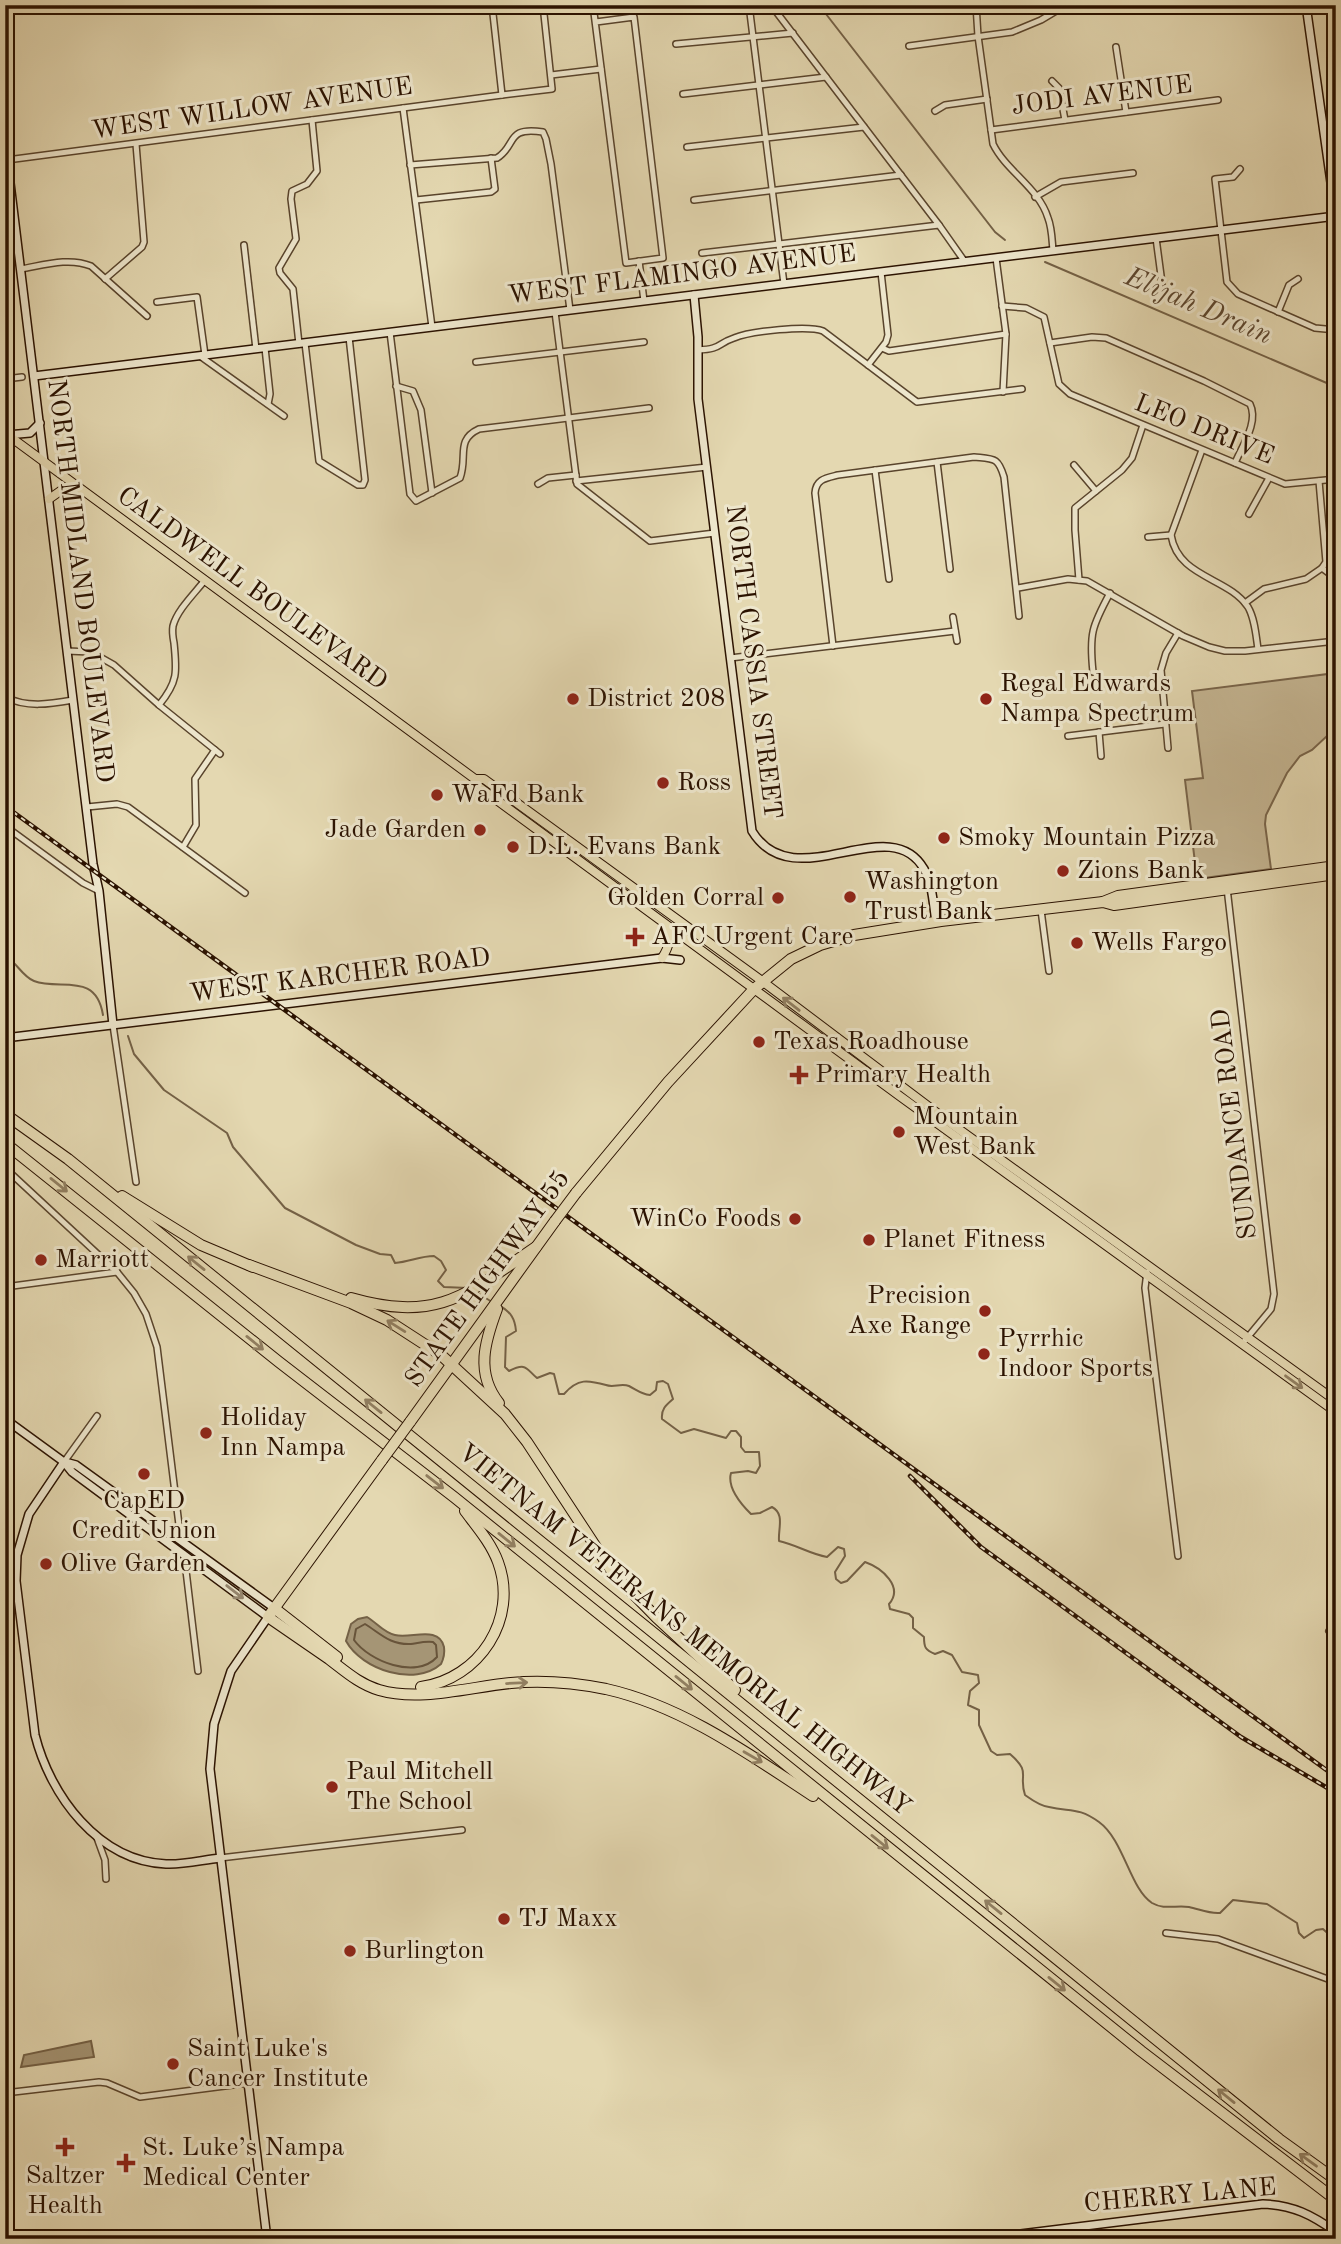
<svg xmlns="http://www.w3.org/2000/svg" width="1341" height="2244" viewBox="0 0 1341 2244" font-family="'Old Standard TT',serif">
<rect width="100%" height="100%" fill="#e4d8b1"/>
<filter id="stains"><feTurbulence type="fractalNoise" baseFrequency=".00286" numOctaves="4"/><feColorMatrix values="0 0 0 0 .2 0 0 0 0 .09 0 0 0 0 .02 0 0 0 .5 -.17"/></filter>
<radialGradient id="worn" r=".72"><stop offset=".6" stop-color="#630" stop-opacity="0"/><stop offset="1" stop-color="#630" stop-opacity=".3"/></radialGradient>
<polygon fill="#c5b693" stroke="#78644a" stroke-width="2" points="1336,673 1336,731 1328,735 1312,750 1300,756 1287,773 1266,815 1265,824 1271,869 1197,879 1185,780 1203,778 1192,691"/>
<g fill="#a59575" stroke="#746146" stroke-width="2">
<path d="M367 1617C377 1623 384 1633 395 1635 411 1639 439 1625 444 1647 445 1654 444 1658 441 1664 415 1687 362 1670 346 1641L351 1624 358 1619Z"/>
<polygon points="91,2041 94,2057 21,2067 24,2055"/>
</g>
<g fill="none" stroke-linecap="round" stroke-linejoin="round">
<path stroke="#68543a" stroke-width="2" d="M365 1624C381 1634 390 1645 411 1644 418 1643 425 1641 433 1642L436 1645 437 1657C416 1680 369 1661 354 1640L356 1629Z"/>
<g stroke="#746146" stroke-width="2">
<polyline points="819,5 995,232 1005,240"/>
<polyline points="1045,262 1336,387"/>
<path d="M5 955C16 962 23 977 34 981 60 991 96 971 103 1015"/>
<path d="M128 1036 134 1054 164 1090 227 1133 233 1147 285 1208 356 1245 380 1254 391 1255 395 1263C409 1262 420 1256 434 1256L441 1261 446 1270 438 1281 444 1287 468 1288"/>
<polyline points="476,1292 492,1302"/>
<path d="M500 1306C511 1312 515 1319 516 1331L506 1337 505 1367 509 1371C527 1362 526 1369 537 1378L550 1373 554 1374 559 1394H564C578 1378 588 1380 606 1385 613 1388 621 1383 629 1386 637 1390 641 1394 650 1395L656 1390 657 1382 663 1381 668 1384 673 1399C666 1405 661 1409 662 1419L681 1433 694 1429 726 1438 731 1431H736L741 1437V1447L745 1452H759L760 1466 756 1473 748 1471 731 1473C727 1487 741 1504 751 1514L760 1513 772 1507C785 1514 778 1528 779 1541 797 1545 810 1554 827 1557L838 1547 844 1549 845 1556 835 1572 836 1579 841 1583 847 1581 865 1562C882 1568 904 1587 889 1604L890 1609 909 1614 913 1618V1628L924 1637C924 1647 925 1650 935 1654L943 1651 952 1655 962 1672 978 1675 979 1683 970 1691 968 1705 979 1710V1725L991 1751 997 1755 1010 1754C1032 1773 1018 1774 1025 1795 1032 1800 1040 1806 1049 1807 1071 1812 1078 1807 1099 1822 1124 1840 1130 1889 1152 1903 1164 1910 1176 1905 1189 1907 1199 1909 1209 1914 1220 1913L1233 1900 1267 1904 1297 1923 1299 1933 1304 1938 1316 1930 1323 1929 1336 1941"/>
</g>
<g stroke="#59442c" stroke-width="8">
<g id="street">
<polyline points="492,5 502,95 552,89 543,5"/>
<polyline points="593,5 626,263 663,258 634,17 596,22"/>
<polyline points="749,5 784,284"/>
<polyline points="771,5 939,225"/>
<path d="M976 5 978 36 993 144C1006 171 1039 188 1048 218 1052 228 1052 240 1053 251"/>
<polyline points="676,44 793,33"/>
<polyline points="909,46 1012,32 1041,20 1066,5"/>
<polyline points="1116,47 1126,112"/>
<polyline points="551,75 601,69"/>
<polyline points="1052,81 1059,88 1065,120"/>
<polyline points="683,94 826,77"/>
<polyline points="403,108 432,327"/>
<polyline points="935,111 945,105 987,99"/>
<polyline points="991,130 1218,100"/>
<polyline points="687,147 864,127"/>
<polyline points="7,160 502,95"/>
<path d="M410 165 497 158C517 146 505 126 543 132L546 139 551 164 570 310"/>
<polyline points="1240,169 1233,177 1215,179 1227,282 1238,294 1315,328 1336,330"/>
<polyline points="1035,197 1061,182 1133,173"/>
<polyline points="416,200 491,192 495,189 491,158"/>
<polyline points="694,200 901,175"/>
<polyline points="1156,238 1162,283"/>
<polyline points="244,245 256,349"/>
<polyline points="702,253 939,225 965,262"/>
<polyline points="996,258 1006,334 1003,392"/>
<polyline points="639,261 644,301"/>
<path d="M21 269C44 265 69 257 91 266L147 316"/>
<polyline points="105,279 142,247 144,242 136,144"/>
<polyline points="157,302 197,297 205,355"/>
<polyline points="1002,306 1026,308 1044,317 1059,384 1070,394 1285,484 1336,479"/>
<polyline points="555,312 577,484 650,541 715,533"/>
<polyline points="1278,312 1289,285 1298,279"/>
<path d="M390 332 410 494 416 501 460 478C468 457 455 440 479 429L649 408"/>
<polyline points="305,343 319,461 358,485 363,485 365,480 349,337"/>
<path d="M1050 343 1092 337 1106 338 1204 381 1250 404C1259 422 1242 446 1235 463"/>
<polyline points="299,344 293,289 280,273 279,268 296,239 291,199 292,191 307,184 317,171 312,120"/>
<polyline points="265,348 270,394 268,404"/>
<polyline points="882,348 889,351 1006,334"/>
<path d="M698 350C722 349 716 344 734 338 751 331 808 325 823 331L917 402 1022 389"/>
<polyline points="200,356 284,416"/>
<polyline points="476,362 644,342"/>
<polyline points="868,365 886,342 888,335 881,272"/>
<polyline points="5,379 22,377"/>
<polyline points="396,386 413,391 421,410 432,493"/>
<path d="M1202 450 1171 535C1178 578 1228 577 1248 607 1255 619 1256 636 1258 649"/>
<polyline points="937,462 950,569"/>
<polyline points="1074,465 1096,491"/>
<polyline points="875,470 889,579"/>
<polyline points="576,481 707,467"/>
<polyline points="1319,481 1326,562 1322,568"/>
<polyline points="538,484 548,478 576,475"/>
<polyline points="1249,514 1269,478"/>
<polyline points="1148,537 1171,535"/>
<polyline points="1079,580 1075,530 1075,508 1122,470 1132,458 1143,425"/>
<polyline points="1018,588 1068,579 1087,581 1183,636 1209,647 1225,651 1245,651 1336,641"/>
<polyline points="1245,603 1264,589 1306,579 1322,568 1330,574"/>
<polyline points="953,617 957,641"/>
<path d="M833 646 815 493C816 479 826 478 838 475L974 457C994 459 998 457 1004 477L1019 616"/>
<polyline points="67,651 91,652 114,665 159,705 220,754"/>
<polyline points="730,658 955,631"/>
<path d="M1093 672C1089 634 1092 626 1110 593"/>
<path d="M5 697C27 708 50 704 73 700"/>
<path d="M159 705C178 682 177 672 174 643 173 638 172 632 173 626 177 610 195 593 205 580"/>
<polyline points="1099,732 1101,756"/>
<polyline points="1068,736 1165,724"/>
<polyline points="1168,748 1161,670 1166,653 1178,633"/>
<polyline points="87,807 117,804 128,807 245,893"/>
<polyline points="5,826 83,883 99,891"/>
<polyline points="183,847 196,825 195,779 215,750"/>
<polyline points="1227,888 1274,1294 1271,1309 1242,1344"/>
<polyline points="1041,910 1049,971"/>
<polyline points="113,1025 136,1182"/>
<polyline points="5,1168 117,1272 134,1293 146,1314 157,1347 181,1541"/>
<polyline points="1147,1272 1145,1288 1178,1556"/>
<polyline points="5,1287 117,1272"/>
<polyline points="64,1462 97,1416"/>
<polyline points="184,1554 198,1671"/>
<polyline points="1329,1631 1336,1636"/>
<polyline points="97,1838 105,1860 106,1879"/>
<polyline points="220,1858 462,1830"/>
<polyline points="1166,1933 1218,1939 1336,1982"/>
<polyline points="5,2093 99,2082 107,2083 140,2097 248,2083"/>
</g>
</g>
<g stroke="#2b1200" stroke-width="10">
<g id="secondary">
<polyline points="1306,5 1336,218"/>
<polyline points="5,142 93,864 99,891 113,1025"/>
<path d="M694 295 698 337V399L752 831C794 900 889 808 924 869 933 885 933 904 936 922"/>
<polyline points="34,376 1336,216"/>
<polyline points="7,435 30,433 40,423"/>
<polyline points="5,1038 662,958 680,960"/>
<polyline points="5,1419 64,1462 72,1472 268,1617 231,1671 214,1724 210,1769 267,2239"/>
<path d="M64 1462 29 1514 17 1555 16 1581 35 1735C50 1795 98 1861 166 1864 183 1865 202 1860 220 1858"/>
<polyline points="65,1462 76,1465 274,1608"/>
<path d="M980 2239 1263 2204C1293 2205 1312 2215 1336 2232"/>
</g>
</g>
<g stroke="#2b1200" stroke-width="10">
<g id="primary">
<polyline points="5,433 475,779 479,787 901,1097 1336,1412"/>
<polyline points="49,499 66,487 77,488"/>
<polyline points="475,779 484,779 762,981 953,1125 1336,1401"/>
<path d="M662 958C669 947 672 938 665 926"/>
</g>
</g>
<g stroke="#2b1200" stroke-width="12">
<g id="highway">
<polyline points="1103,902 1118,896 1336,866"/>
<polyline points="5,1114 68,1159 1279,2139 1336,2180"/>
<polyline points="5,1143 279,1362 454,1497 1141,2051 1336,2200"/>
<polyline points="576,1193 668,1082 754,989 791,959 820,945 854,935 941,921 1103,902 1114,905 1336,874"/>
<polyline points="122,1196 201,1245 253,1267"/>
<polyline points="249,1265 351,1303 387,1320 441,1355 505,1414 527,1442 613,1573 656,1617 735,1690"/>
<path d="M351 1298C439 1323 467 1294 536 1247"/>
<path d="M497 1309C485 1341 475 1373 499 1403"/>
<polyline points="410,1422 555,1221"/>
<path d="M382 1460 268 1617C288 1631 309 1645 329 1659 345 1671 359 1684 379 1690 420 1702 469 1687 511 1683 542 1680 576 1683 606 1689 682 1706 749 1754 813 1796"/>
<polyline points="274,1608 337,1657"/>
<path d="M421 1687C479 1679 519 1619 498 1562 491 1543 477 1527 465 1511"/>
</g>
</g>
<use href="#street" stroke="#ede6cc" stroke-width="5"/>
<use href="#secondary" stroke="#ede6cc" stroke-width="7"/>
<use href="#primary" stroke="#e4d8b1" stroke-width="8"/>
<use href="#highway" stroke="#e4d8b1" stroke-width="10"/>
<g stroke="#2b1200" stroke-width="4.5">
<g id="rail">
<polyline points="5,806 1336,1777"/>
<polyline points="910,1476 981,1547 1241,1737 1336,1793"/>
</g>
</g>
<use href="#rail" stroke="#ede6cc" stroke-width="2" stroke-dasharray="5" stroke-linecap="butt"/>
<g stroke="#2b1200" stroke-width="12" stroke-linecap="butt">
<g id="highway-bridge">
<polyline points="555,1221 576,1193"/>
<polyline points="382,1460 410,1422"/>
</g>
</g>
<use href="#highway-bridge" stroke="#e4d8b1" stroke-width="10"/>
</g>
<defs><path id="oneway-shaft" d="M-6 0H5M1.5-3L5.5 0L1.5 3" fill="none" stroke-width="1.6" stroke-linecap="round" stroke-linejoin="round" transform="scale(1.75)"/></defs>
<g stroke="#917f61">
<use href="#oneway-shaft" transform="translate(791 1004) rotate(-142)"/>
<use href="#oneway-shaft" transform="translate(59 1185) rotate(39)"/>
<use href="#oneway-shaft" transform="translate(196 1263) rotate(-141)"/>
<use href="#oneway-shaft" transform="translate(396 1326) rotate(-148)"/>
<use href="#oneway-shaft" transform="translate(255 1343) rotate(39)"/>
<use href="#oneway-shaft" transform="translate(1294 1382) rotate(36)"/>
<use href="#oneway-shaft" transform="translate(373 1406) rotate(-141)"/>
<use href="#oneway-shaft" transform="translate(435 1482) rotate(38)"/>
<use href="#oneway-shaft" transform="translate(507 1540) rotate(39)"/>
<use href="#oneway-shaft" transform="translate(517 1683) rotate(-3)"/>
<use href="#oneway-shaft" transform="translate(684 1683) rotate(39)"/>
<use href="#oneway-shaft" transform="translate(753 1757) rotate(30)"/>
<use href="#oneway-shaft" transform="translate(880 1842) rotate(39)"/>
<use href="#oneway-shaft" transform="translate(993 1907) rotate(-141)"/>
<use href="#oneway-shaft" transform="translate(1057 1984) rotate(39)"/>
<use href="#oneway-shaft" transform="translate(1226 2096) rotate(-141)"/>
<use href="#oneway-shaft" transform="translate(1308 2160) rotate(-144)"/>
</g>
<use stroke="#968770" href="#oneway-shaft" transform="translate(235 1592) rotate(38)"/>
<g fill="#8f2418" stroke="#ede6cc" stroke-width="2.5">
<circle cx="573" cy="699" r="7"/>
<circle cx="986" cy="699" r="7"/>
<circle cx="663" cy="783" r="7"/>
<circle cx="437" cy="795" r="7"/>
<circle cx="480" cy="830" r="7"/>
<circle cx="944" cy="838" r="7"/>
<circle cx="513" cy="847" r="7"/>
<circle cx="1063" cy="871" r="7"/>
<circle cx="850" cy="897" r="7"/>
<circle cx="778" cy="898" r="7"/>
<path d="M631.5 926.5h7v7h7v7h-7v7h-7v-7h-7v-7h7z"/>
<circle cx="1077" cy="943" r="7"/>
<circle cx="759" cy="1042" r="7"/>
<path d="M795.5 1064.5h7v7h7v7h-7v7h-7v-7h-7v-7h7z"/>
<circle cx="899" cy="1132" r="7"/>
<circle cx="795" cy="1219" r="7"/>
<circle cx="869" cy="1240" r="7"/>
<circle cx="41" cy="1260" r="7"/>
<circle cx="985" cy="1311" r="7"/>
<circle cx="984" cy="1354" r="7"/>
<circle cx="206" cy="1433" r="7"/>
<circle cx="144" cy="1474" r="7"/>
<circle cx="46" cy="1564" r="7"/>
<circle cx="332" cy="1787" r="7"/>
<circle cx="504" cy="1919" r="7"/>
<circle cx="350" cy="1951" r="7"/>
<circle cx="173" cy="2064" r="7"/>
<path d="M61.5 2136.5h7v7h7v7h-7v7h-7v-7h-7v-7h7z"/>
<path d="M122.5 2152.5h7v7h7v7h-7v7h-7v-7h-7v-7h7z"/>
</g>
<g text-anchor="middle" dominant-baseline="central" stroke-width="6" stroke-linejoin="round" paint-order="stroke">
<g font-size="26" fill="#2b1200" stroke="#ede6cc">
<text transform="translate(1102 96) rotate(-7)">JODI AVENUE</text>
<text transform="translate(252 109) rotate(-8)">WEST WILLOW AVENUE</text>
<text transform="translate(682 275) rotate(-7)">WEST FLAMINGO AVENUE</text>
<text transform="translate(1204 430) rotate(22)">LEO DRIVE</text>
<text transform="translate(80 581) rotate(83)">NORTH MIDLAND BOULEVARD</text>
<text transform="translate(252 589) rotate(36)">CALDWELL BOULEVARD</text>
<text transform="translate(753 662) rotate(83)">NORTH CASSIA STREET</text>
<text transform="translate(340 976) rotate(-7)">WEST KARCHER ROAD</text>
<text transform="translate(1235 1124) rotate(-97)">SUNDANCE ROAD</text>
<text transform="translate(488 1279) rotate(-54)">STATE HIGHWAY 55</text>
<text transform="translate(684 1630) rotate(39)">VIETNAM VETERANS MEMORIAL HIGHWAY</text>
<text transform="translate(1180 2196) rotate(-5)">CHERRY LANE</text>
</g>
<g font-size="26" fill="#2b1200" stroke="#ede6cc" text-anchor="start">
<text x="1000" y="684">Regal Edwards<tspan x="1000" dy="30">Nampa Spectrum</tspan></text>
<text x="587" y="699">District 208</text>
<text x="677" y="783">Ross</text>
<text x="451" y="795">WaFd Bank</text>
<text x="466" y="830" text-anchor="end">Jade Garden</text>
<text x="958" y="838">Smoky Mountain Pizza</text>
<text x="527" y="847">D.L. Evans Bank</text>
<text x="1077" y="871">Zions Bank</text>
<text x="864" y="882">Washington<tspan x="864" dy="30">Trust Bank</tspan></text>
<text x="764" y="898" text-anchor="end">Golden Corral</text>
<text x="651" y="937">AFC Urgent Care</text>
<text x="1091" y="943">Wells Fargo</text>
<text x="773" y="1042">Texas Roadhouse</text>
<text x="815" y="1075">Primary Health</text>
<text x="913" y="1117">Mountain<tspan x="913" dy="30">West Bank</tspan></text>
<text x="781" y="1219" text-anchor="end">WinCo Foods</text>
<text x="883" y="1240">Planet Fitness</text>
<text x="55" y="1260">Marriott</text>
<text x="971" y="1296" text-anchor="end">Precision<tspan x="971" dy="30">Axe Range</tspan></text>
<text x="998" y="1339">Pyrrhic<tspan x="998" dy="30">Indoor Sports</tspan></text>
<text x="220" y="1418">Holiday<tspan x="220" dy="30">Inn Nampa</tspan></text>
<text x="144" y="1501" text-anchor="middle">CapED<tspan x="144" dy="30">Credit Union</tspan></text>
<text x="60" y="1564">Olive Garden</text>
<text x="346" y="1772">Paul Mitchell<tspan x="346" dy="30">The School</tspan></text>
<text x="518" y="1919">TJ Maxx</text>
<text x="364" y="1951">Burlington</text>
<text x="187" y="2049">Saint Luke's<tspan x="187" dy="30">Cancer Institute</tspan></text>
<text x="142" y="2148">St. Luke’s Nampa<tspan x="142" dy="30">Medical Center</tspan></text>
<text x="65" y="2176" text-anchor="middle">Saltzer<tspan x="65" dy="30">Health</tspan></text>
</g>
<g font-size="28" font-style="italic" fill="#5c462f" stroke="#ede6cc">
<text transform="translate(1198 307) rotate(23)">Elijah Drain</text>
</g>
</g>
<rect width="1341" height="2244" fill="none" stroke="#e4d8b1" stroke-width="28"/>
<rect x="7" y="7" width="1327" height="2230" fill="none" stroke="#2b1200" stroke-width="3.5"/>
<rect x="14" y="14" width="1313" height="2216" fill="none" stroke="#2b1200" stroke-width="2"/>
<rect width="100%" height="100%" filter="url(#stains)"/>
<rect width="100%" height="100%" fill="url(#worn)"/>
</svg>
